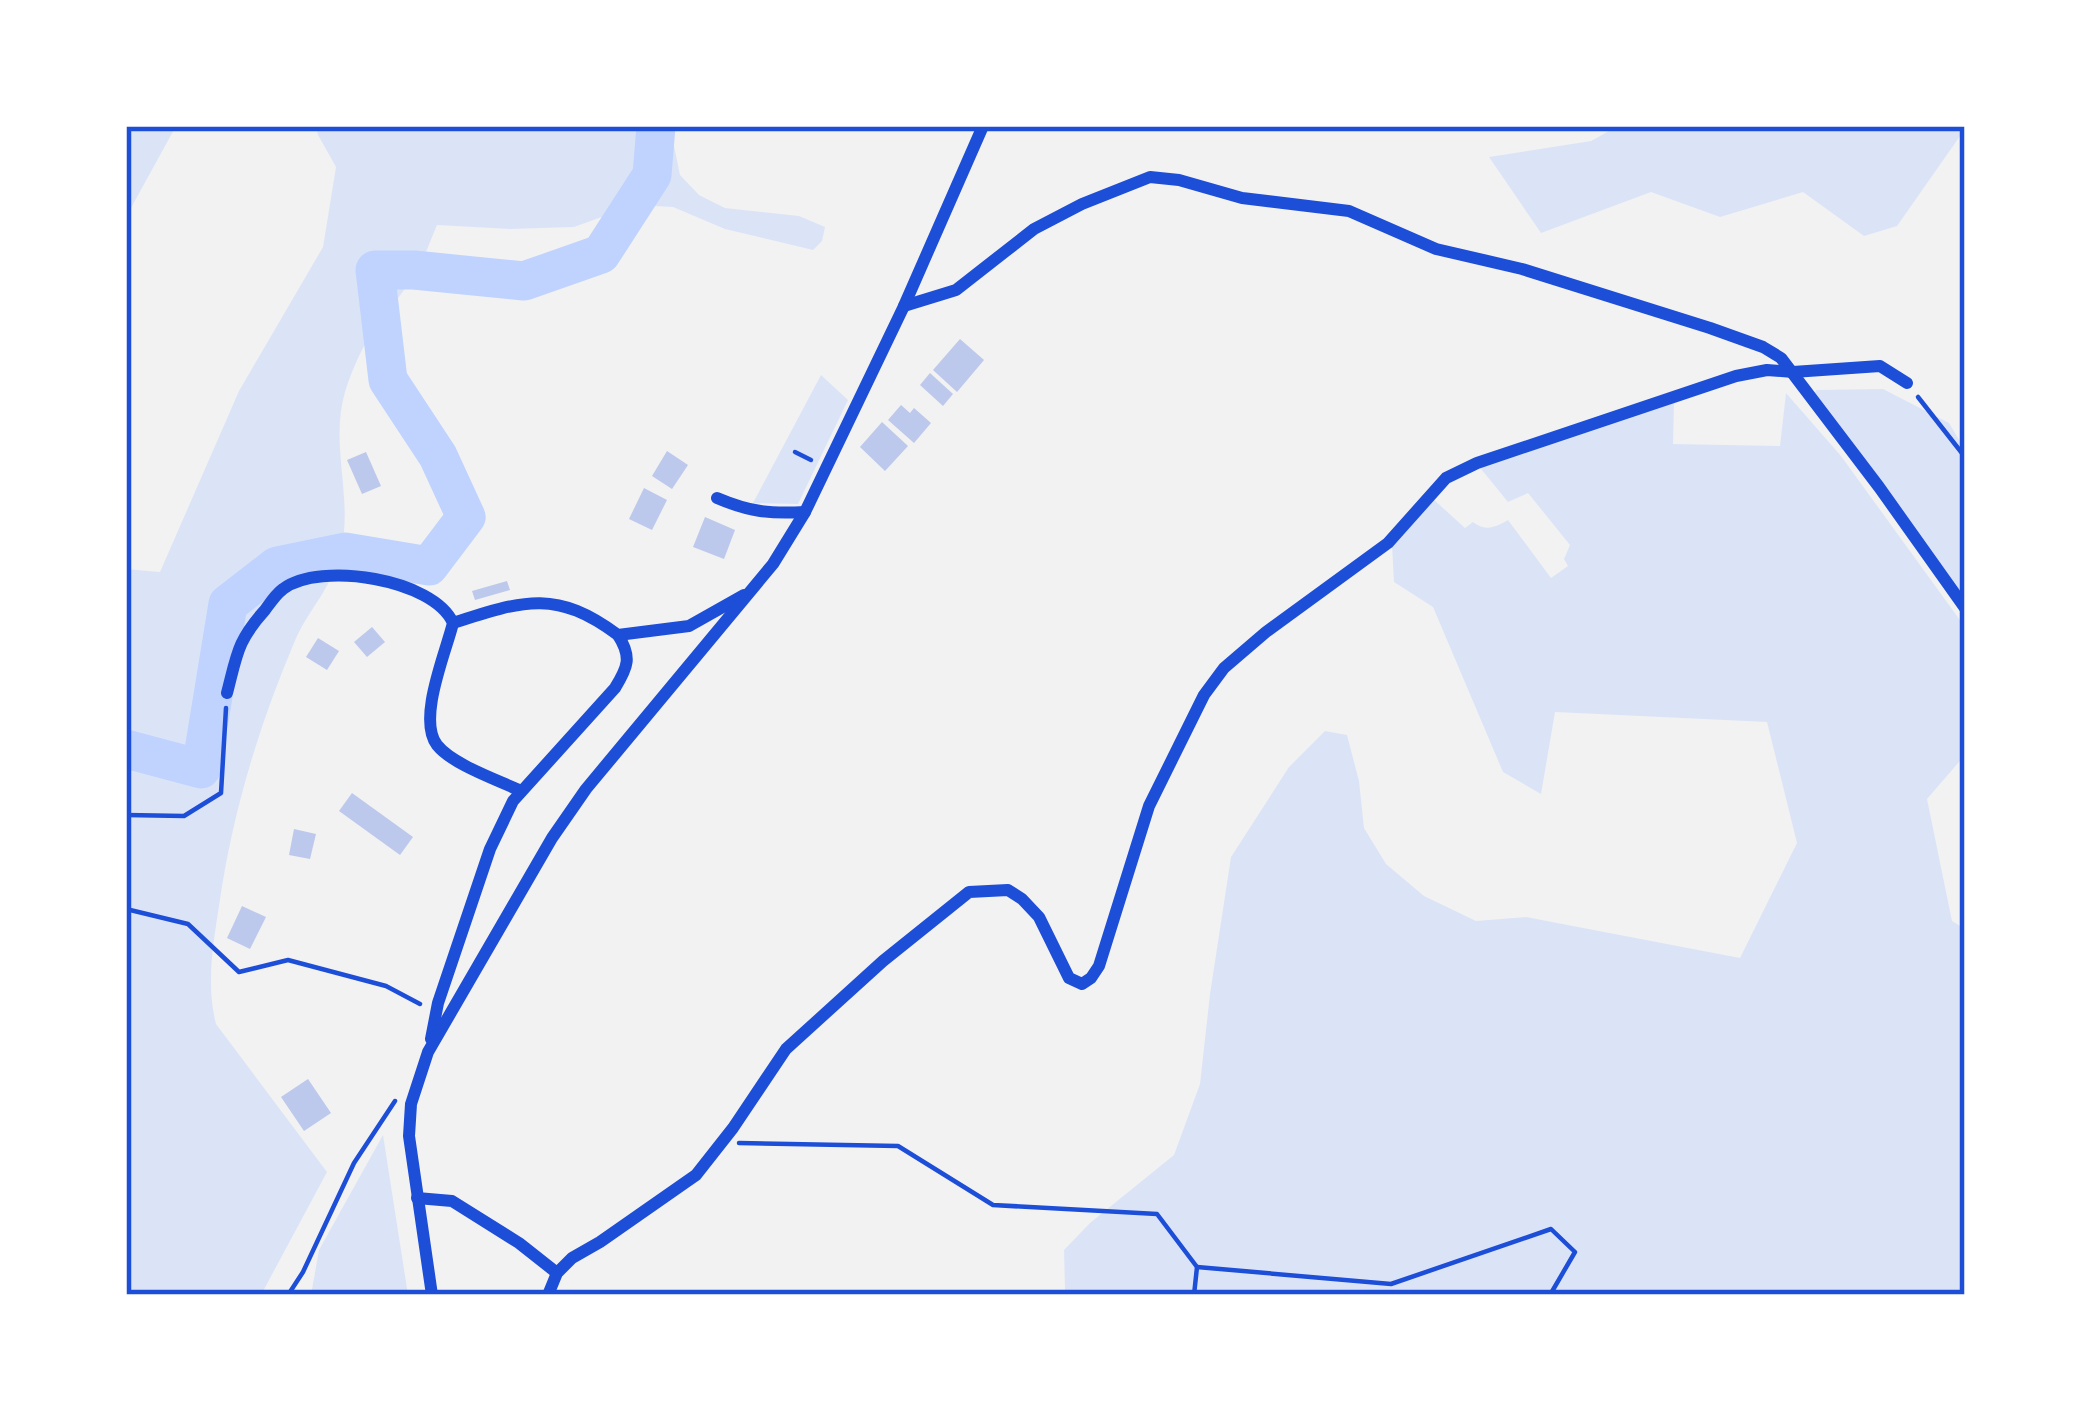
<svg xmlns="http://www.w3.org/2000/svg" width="2091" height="1421" viewBox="0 0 2091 1421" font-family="Inter,sans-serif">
<rect width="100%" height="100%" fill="#f2f2f2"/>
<g fill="#dbe4f7">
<polygon points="126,126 176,126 126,217"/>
<path d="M316 126H675L672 136 680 175 699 195 725 208 799 216 825 227 822 241 813 250 725 229 673 207 635 205 574 227 510 229 437 225C431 239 426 254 419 267 405 293 382 315 367 341 358 356 350 376 345 392 330 443 352 495 342 546 333 589 309 607 294 643 258 728 232 815 219 906 213 945 206 985 216 1024L327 1172 261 1295H126V569L160 572 239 391 323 247 336 167 318 135Z"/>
<polygon points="1618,126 1965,126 1965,129 1897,226 1864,236 1803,192 1720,217 1651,192 1541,233 1489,157 1591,141"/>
<polygon points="821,375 848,400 798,504 753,503"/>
<polygon points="1883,389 1949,423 1965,450 1965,601 1811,401 1816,390"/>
<path d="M1786 393 1841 456 1965 627V755L1927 799 1952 921 1965 929V1295H1060L1065 1290 1064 1250 1090 1223 1174 1155 1200 1084 1210 994 1231 857 1289 767 1325 731 1347 735 1359 781 1364 828 1386 864 1424 896 1476 921 1526 917 1740 958 1797 843 1767 722 1555 712 1541 794 1503 772 1433 607 1394 582 1392 545 1432 498 1465 528 1473 522C1485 532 1496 527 1508 520L1551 578 1568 566 1564 559 1570 545 1528 493 1508 502 1477 464 1674 403 1673 444 1780 446Z"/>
<polygon points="383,1135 408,1295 311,1295 319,1250"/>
</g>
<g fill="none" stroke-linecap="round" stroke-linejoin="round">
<polyline stroke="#bfd3fe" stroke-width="39" points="126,749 201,769 228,604 277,566 345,552 429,566 466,517 438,456 388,380 375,270 414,270 524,281 601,254 652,175 656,126"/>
</g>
<g fill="#bdc9ec">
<polygon points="960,339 984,360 957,392 933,370"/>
<polygon points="930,373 953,394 943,406 920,385"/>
<polygon points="901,405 910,413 914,408 931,423 914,443 888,420"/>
<polygon points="882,422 908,446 885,471 860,447"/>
<polygon points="667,451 688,465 672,489 652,476"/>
<polygon points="366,452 381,486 362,494 347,460"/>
<polygon points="644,488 667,500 652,530 629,519"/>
<polygon points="705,517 735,530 724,559 693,547"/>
<polygon points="507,581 510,590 475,600 472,591"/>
<polygon points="372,627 385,642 367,657 354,642"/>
<polygon points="318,638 339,651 327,670 306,657"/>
<polygon points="352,793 413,837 400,855 339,811"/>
<polygon points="294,829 316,834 310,859 289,855"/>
<polygon points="242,906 266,917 250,949 227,938"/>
<polygon points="308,1079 331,1113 304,1131 281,1097"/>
</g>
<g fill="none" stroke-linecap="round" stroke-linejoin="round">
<g stroke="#1d4ed8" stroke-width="4.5">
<polyline points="1918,397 1965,457"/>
<polyline points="795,452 811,460"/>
<polyline points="126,815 184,816 221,793 226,708"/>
<polyline points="126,909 188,924 239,972 288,960 386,986 420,1004"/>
<polyline points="739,1143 898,1146 993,1205 1157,1214 1197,1267 1194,1295"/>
<polyline points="1197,1267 1391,1284 1551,1229 1575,1252 1550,1295"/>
<polyline points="288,1295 303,1272 354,1163 395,1101"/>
</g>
<g stroke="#1d4ed8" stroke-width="12">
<polyline points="904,306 956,290 1034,229 1082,204 1150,177 1179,180 1242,198 1349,211 1436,249 1522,269 1710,328 1763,347 1781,358 1879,487 1965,608"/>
<path d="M717 498C750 512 770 514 805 512"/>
<path d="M453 623C522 601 555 588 618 635L689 626 744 595"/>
<path d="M227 693C237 655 237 641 265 610 270 603 276 594 283 589 320 561 434 579 453 623 446 652 417 719 437 745 453 765 498 780 521 791"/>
<path d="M431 1039 438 1003 490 849 513 801 615 688C628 667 632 657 618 635"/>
<polyline points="417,1198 452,1201 519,1243 557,1273"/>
<polyline points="432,1295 409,1136 411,1104 428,1052 552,838 586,789 773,564 805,512 904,306 983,126"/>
<polyline points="548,1295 557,1273 572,1258 600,1242 696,1175 733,1128 786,1049 883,961 969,892 1008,890 1022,899 1039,917 1069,978 1082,984 1091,978 1099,966 1149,806 1204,695 1224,668 1266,632 1388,543 1446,478 1477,463 1736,376 1767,370 1793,372 1880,366 1907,383"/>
</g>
</g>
<rect width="2091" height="1421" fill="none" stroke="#ffffff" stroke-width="258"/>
<rect x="129" y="129" width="1833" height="1163" fill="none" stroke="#1d4ed8" stroke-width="4.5"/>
</svg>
